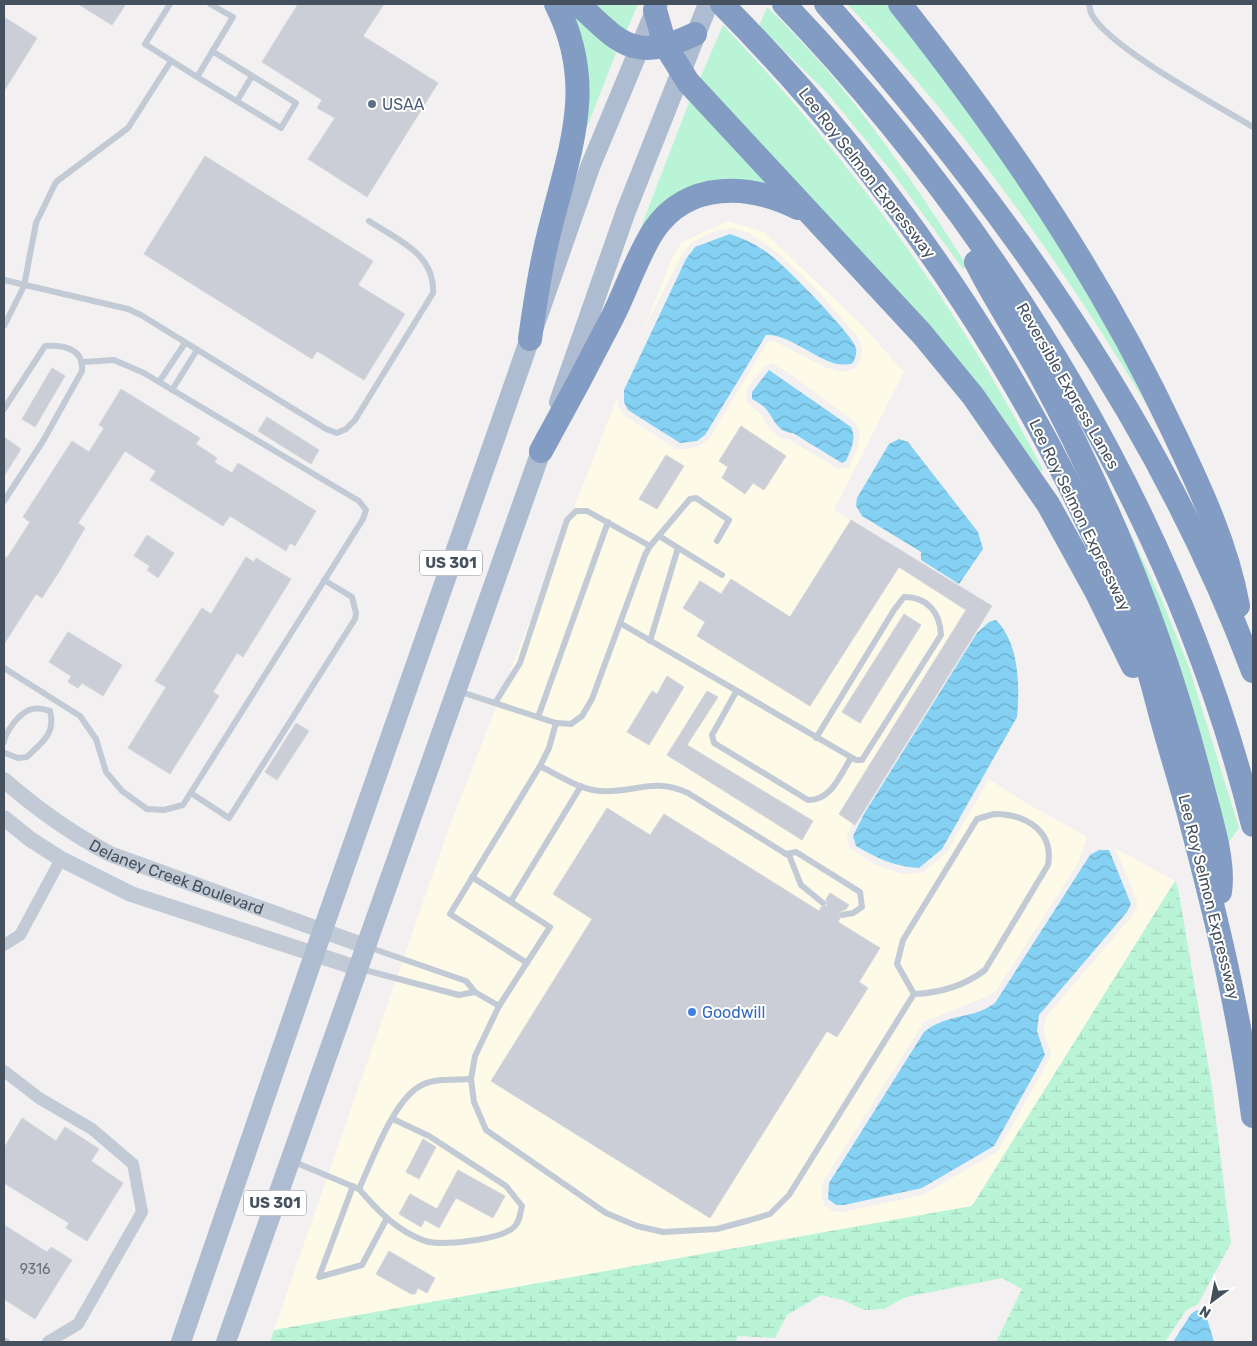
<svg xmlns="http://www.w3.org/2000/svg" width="1257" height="1346" viewBox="0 0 1257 1346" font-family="Rubik,sans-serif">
<defs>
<pattern id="wetland-marsh" width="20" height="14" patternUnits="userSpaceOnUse" patternTransform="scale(1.25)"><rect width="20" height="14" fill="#baf4d6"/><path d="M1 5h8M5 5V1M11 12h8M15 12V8" fill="none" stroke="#a1d3ba"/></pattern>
<pattern id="water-waves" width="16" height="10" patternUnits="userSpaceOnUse" patternTransform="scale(1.25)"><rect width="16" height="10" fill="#84d1f4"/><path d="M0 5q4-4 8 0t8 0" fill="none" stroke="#6eacc9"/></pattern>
</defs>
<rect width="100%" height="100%" fill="#f2f0f0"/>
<path fill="#fefae8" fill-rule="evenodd" d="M728 221 764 232 863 326 904 372 834 510 993 607 987 616 972 630 858 810 847 836 850 848 873 864 903 874 922 873 947 852 989 779 1021 800 1087 837 1078 863 996 991 986 997 924 1022 824 1180 821 1192 824 1205 833 1211 842 1212 923 1195 998 1151 1050 1058 1051 1053 1043 1030 1047 1016 1132 916 1137 907V901L1115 848 1175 881 972 1206 274 1330 450 825 617 398 618 406 624 415 676 449H688L700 446 710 438 768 341H774L827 368 843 372 856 368 862 357V347L859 339 820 293 777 252 749 233 731 228 713 232 691 243 681 256 643 331 671 260 682 242ZM771 363 787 372 855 422 860 432 858 448 849 467 838 469 790 440 780 438 769 428 760 413 747 403V388L765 366Z"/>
<g fill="#baf4d6">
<polygon points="588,4 638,4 626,32"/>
<path d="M847 4H888L996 136 1044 208 1161 429C1071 277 970 132 847 4Z"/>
<path d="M767 7C844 80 911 176 967 266L963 269 895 176 828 94 759 26Z"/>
<polygon points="572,12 616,53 583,137"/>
<path d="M723 25C846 154 961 310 1043 470L1036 474 698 83Z"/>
<polygon points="691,97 777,189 733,182 647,234 640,230"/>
<polygon points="1121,513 1163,603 1189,667 1239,828 1228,843 1118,515"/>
</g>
<polygon fill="url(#wetland-marsh)" points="1175,881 1178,888 1212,1087 1231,1243 1198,1304 1186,1310 1165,1342 996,1342 1022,1289 1002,1278 906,1297 884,1309 864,1310 843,1300 821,1295 787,1315 775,1338 738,1336 735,1342 270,1342 274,1330 972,1206"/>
<g fill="url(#water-waves)">
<path d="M730 234C746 239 761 247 774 258 788 269 853 335 856 348 857 354 855 358 853 363 827 373 794 333 766 335L705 435 697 441 680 443 628 410 624 402V390L686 259 695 247Z"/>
<path d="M769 370 851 427C857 439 850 451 846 461L842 463 793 433C777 432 775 420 766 409 763 405 757 402 752 399V392Z"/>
<polygon points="899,439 908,442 978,532 983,549 959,584 921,560 921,552 913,547 862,516 856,506 857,498 889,444"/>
<path d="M996 620C1019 643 1020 686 1017 717L942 849 919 868C896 867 876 858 856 846L853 836 864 814 977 633 989 622Z"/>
<path d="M1099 850H1109L1131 904 1127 912 1039 1015 1037 1031 1045 1055 994 1146 922 1188 844 1205H836L828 1199 829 1183 924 1032C947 1013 972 1020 995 1003L1090 855Z"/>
<polygon points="1197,1310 1206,1315 1214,1342 1173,1342 1191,1314"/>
</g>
<g fill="#cbced6" stroke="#d3d5dc">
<polygon points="78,4 126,4 112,25"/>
<polygon points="298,4 384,4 363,36 438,83 367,197 308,159 335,118 317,108 322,100 262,62"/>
<polygon points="4,17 37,38 4,91"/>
<polygon points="205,156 373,261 358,285 405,314 364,380 317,351 312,359 144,254"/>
<polygon points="52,368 65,376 35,427 22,419"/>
<polygon points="121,389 200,438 196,444 217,458 214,462 232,473 238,463 316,511 295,546 290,543 286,551 230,516 223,526 150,480 156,471 125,451 78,523 85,528 60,570 42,598 36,594 4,644 4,556 7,558 30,522 23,517 72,441 89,452 104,428 99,425"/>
<polygon points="267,417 319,450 311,464 258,431"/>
<polygon points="741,426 786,456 764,490 753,483 745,494 722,478 728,467 719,461"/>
<polygon points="4,437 21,449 4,476"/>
<polygon points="666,455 684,466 657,509 639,499"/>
<polygon points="851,520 992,606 855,825 839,814 966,610 899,567 810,706 697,636 705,622 683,608 700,581 721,594 731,579 790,617"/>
<polygon points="147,535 174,553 158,578 147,570 150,566 134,556"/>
<polygon points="246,557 254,562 256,558 291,579 243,657 237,653 213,692 219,696 170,774 128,748 166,687 155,681 202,608 211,614"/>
<polygon points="904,614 921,625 860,723 842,712"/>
<polygon points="68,632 122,665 103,696 82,683 78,688 68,682 71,676 49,662"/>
<polygon points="667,676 684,687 649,745 627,732 652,691 657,694"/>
<polygon points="707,691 718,697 687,745 813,821 802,840 667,755"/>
<polygon points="296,723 309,731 277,780 265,772"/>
<polygon points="607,808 650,835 664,814 819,911 821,907 827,906 826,899 830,893 849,905 846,909 838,913 840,919 838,922 880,948 859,982 868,988 837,1037 827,1031 710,1218 491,1081 592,919 553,894"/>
<polygon points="22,1118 56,1141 65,1127 99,1149 91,1161 123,1183 87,1241 66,1228 69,1223 4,1183 4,1148"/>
<polygon points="423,1139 436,1147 419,1179 406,1172"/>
<polygon points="458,1170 505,1196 493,1218 456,1198 439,1228 425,1220 421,1227 399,1214 410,1194 437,1209"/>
<polygon points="4,1225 47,1252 51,1247 72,1260 35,1319 4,1299"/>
<polygon points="389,1251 435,1278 427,1293 418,1288 415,1294 411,1294 376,1274"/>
</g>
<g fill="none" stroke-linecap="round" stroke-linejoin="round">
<g stroke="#c2cad6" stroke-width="6">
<polyline points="170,4 145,44 197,77 233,17 210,4"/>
<path d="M1089 4C1090 7 1090 12 1092 15 1111 49 1217 105 1253 127"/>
<polyline points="197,77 281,128 296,103 212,51"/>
<polyline points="237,101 252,76"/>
<path d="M4 280 128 309 141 315 326 429 337 433 346 429 355 420 433 293C435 254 398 240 369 221"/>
<polyline points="4,326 24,286 36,223 56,182 128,128 171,61"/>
<polyline points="159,382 185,343"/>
<polyline points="172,390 197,350"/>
<path d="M4 409 45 346C63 345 84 348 82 371L43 441 4 501"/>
<polyline points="659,536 722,575"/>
<path d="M620 623 856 760H862L941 635C940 613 928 597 904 597L894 610 816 738"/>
<polyline points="650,641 678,548"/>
<polyline points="4,668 80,716 96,739 106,772 122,791 147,809 164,810 183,805 363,519 366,510 359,501 144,373 114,360 83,362"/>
<polyline points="458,691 556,723 571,724 582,716 592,699 645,555 650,546 690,499 696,498 729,520 717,541"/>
<path d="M736 692 712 735 714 743 808 800C831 801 840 775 851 758"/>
<polyline points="495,703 520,663 567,520 576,511 587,511 650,546"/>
<polyline points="538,717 608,522"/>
<path d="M4 742C5 732 19 714 29 710 36 707 43 709 50 711 56 734 42 742 27 757L18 758 5 753"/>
<path d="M540 766C558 775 580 790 601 791 637 793 652 777 688 793L786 854"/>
<polyline points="191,793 229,818 355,619 356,613 352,597 324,580"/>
<path d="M994 814C1025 814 1054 830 1048 865L985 970C964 986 941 993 914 994L897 964 903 940 977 819Z"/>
<polyline points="472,877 550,927 499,1006 475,1056 471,1079 474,1102 486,1130 606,1213 637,1226 663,1232 717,1229 750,1220 770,1214 789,1195 914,994"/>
<polyline points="511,901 581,786"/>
<polyline points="823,903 801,885 789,855 786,854 796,852 860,892 862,907 853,913 842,915"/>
<polyline points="527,963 450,914 540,766 549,748 556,723"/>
<polyline points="361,969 459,995 475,992 466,981 368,947"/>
<polyline points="475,992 499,1006"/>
<path d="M292 1161 359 1189C372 1161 394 1098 422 1085 435 1078 457 1080 471 1079"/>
<polyline points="353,1186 319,1277 362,1265 387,1218"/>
<path d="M359 1189C377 1210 397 1231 425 1241 442 1246 501 1240 514 1227 520 1221 520 1214 522 1206L506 1186 429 1136 393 1119"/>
<polyline points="4,1340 7,1342"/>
</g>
<g stroke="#c2cad6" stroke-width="12">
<polyline points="4,945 20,935 61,859"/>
<polyline points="4,1071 39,1098 92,1129 133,1164 142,1212 78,1324 48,1342"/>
</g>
<g stroke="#c2cad6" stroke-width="16">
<path id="s1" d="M4 780C37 809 71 833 110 854L365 946"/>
<polyline points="4,818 30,839 61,859 131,894 357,968"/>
</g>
<g stroke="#adbcd1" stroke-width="20">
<polyline points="559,402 626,211 708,4"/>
<polyline points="181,1342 314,955 590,167 658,4"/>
<polyline points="226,1342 546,437"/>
</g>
<g stroke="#839cc3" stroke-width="24">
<path d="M578 4C621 44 634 63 695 34"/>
<path d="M722 4C903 187 1050 408 1142 650 1150 672 1155 694 1161 716 1170 749 1180 781 1189 814 1215 913 1240 1013 1253 1116"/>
<path d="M784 4C1000 230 1178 520 1253 825"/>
<path d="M826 4C1002 202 1159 421 1253 671"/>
<path d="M900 4C1006 138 1101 277 1174 433 1200 488 1227 545 1238 606"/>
<polyline points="655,10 665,45 688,82 922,334 973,396 1048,504 1096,591 1133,666"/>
<path d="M976 262C995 300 1019 336 1040 374 1109 502 1165 640 1201 781 1209 814 1225 859 1220 892"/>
<path d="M530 339C535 303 540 268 549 233 569 151 598 86 556 4"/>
<path d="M541 451C566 406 590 361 613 316 627 288 637 256 654 230 688 180 750 184 798 208"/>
</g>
</g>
<circle fill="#5c6f8a" stroke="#fff" stroke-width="2" cx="372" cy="104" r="5"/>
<circle fill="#3f7fe0" stroke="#fff" stroke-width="2" cx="692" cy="1012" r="5"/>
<g text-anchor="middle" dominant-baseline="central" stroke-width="4" stroke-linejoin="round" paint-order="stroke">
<g font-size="14" fill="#67707d">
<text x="35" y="1269">9316</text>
</g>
<g fill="#fff" stroke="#7e858f" stroke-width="1">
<rect x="420" y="550.5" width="62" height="25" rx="4"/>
<rect x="244" y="1190.5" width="62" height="25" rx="4"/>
</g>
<g font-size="15" font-weight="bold" fill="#46515f">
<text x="451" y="563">US 301</text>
<text x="275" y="1203">US 301</text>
</g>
<g font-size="16" fill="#4e5e75" stroke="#fff" text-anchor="start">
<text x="382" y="104">USAA</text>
</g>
<g font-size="16" fill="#46515f" stroke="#fff">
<text transform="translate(867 173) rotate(52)">Lee Roy Selmon Expressway</text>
<text transform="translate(1068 386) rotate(60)">Reversible Express Lanes</text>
<text transform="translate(1080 515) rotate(64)">Lee Roy Selmon Expressway</text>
<text stroke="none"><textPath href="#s1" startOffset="200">Delaney Creek Boulevard</textPath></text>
<text transform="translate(1209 897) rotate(76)">Lee Roy Selmon Expressway</text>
</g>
<g font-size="16" fill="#366cbe" stroke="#fff" text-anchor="start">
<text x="702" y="1012">Goodwill</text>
</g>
</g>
<rect width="1257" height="1346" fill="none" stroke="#46515f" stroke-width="10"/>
<g transform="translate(1212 1301) rotate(212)" stroke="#ffffff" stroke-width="4" paint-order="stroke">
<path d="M0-4L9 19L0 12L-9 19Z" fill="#46515f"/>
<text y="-8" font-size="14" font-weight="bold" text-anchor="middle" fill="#46515f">N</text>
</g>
</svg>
